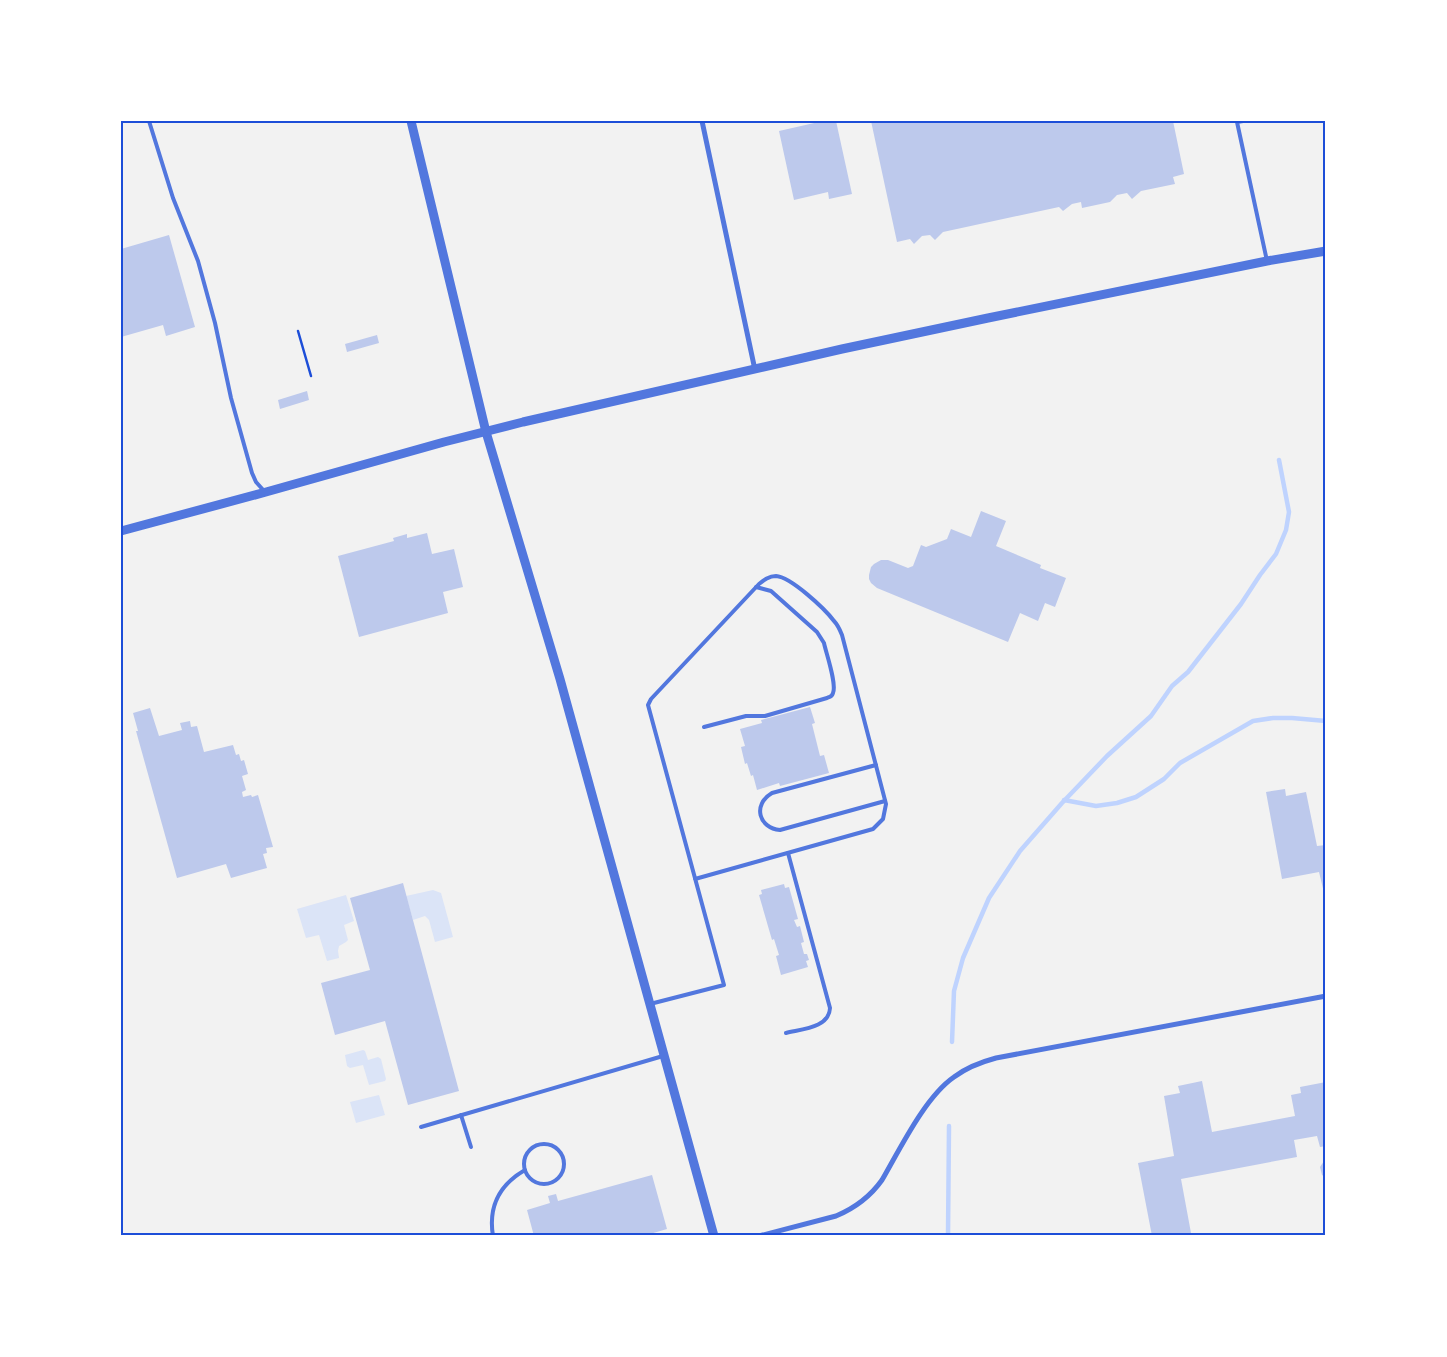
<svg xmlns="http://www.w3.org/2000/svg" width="1447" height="1357" viewBox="0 0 1447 1357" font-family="Cabin,sans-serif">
<rect width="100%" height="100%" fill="#f2f2f2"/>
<g fill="#dbe4f7">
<polygon points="433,890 441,893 453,937 435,942 429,920 425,916 413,920 406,896"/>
<polygon points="346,895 354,921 344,925 348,940 346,942 339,946 338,951 339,958 327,961 319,935 306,938 297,909"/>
<polygon points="363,1050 365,1051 368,1060 378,1057 381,1059 386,1079 385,1081 369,1085 363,1065 350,1068 347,1066 345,1055"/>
<polygon points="379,1095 385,1115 356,1123 350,1102"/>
</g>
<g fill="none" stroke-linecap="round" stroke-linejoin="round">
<g stroke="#bfd3fe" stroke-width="4.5">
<polyline points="1064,800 1096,806 1117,803 1136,797 1164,779 1180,763 1253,721 1273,718 1292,718 1326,721"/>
<polyline points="952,1042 954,991 963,958 989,898 1020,851 1062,803 1107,756 1151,716 1172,686 1188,672 1241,604 1260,575 1276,554 1286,530 1289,512 1279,460"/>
<polyline points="948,1236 949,1126"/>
</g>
</g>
<g fill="#bdc9ec">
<polygon points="823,121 836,121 852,194 829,199 828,192 794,200 779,131"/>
<polygon points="871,121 1173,121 1184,174 1173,177 1175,184 1141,191 1132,199 1127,193 1117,195 1110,202 1082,208 1081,202 1072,204 1063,211 1059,207 943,232 935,240 930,235 922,236 914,244 910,239 897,242"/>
<polygon points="169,235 195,327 166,336 163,325 121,337 121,249"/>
<polygon points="377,335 379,343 347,352 345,344"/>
<polygon points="307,391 309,400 280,409 278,400"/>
<polygon points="981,511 1006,521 996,546 1041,565 1040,568 1066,578 1055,607 1045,603 1038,621 1020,613 1008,642 877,588 871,583 869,579 869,575 871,567 874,564 881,560 888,560 908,568 913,566 921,545 926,547 947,539 951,529 971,537"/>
<polygon points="427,533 432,554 454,549 463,587 443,592 448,613 359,637 338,556 394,541 393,538 407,534 407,538"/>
<polygon points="810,707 815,723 812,724 820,756 824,755 829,773 780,786 779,783 757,790 753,775 751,776 747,763 745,764 741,747 745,746 740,729 762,723 761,720"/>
<polygon points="150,708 159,736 182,730 180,723 190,721 191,727 197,726 204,752 233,745 236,755 239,754 241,761 244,760 248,774 242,776 246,790 242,792 243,797 251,795 252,797 258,795 273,847 266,848 267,853 263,854 267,868 231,878 226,864 177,878 136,731 138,731 133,713"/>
<polygon points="1285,789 1286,796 1306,792 1317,846 1326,845 1326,901 1319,872 1282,879 1266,792"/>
<polygon points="403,883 459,1091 408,1105 385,1021 335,1035 321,983 370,970 350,898"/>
<polygon points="784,884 785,888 789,887 798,919 794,920 797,927 800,926 804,942 801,943 804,954 807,954 809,960 806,961 808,967 781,975 776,956 779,955 774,939 772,940 759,895 762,894 761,890"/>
<polygon points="1202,1081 1212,1132 1295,1116 1291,1095 1301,1093 1300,1087 1326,1082 1326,1146 1320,1147 1317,1136 1294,1140 1297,1157 1181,1179 1191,1233 1180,1236 1152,1236 1138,1163 1174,1156 1164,1096 1180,1093 1178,1086"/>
<polygon points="1326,1158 1326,1178 1322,1175 1320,1167"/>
<polygon points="652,1175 667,1229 643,1236 534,1236 527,1210 550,1203 548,1196 556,1194 558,1201"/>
</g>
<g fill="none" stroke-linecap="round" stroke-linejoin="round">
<polyline stroke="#1d4ed8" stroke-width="2.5" points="298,331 311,376"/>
<g stroke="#5277de" stroke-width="4">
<polyline points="149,121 173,198 198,261 215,323 231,398 252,473 256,482 265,492"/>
<polyline points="1243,121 1237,122 1267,261"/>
<path d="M704 727 746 716H765L827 698C831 696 832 697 833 693 837 684 826 653 824 643L817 632 771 591 756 587"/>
<path d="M876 765 772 793C752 805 759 828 780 830L885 801"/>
<path d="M650 1004 724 985 648 705 651 699 759 584C764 580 769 576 776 576 791 577 825 609 834 621 838 625 840 630 842 635L886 804 883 819 873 829 695 879"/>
<path d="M786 1033C802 1029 829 1028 830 1008L788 853"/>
<polyline points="461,1115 471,1147"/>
<polyline points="421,1127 663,1056"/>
<circle cx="544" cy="1164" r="20"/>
<path d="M493 1236C488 1206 499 1185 525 1170"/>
</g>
<g stroke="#5277de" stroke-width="5">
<polyline points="702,121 755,370"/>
<path d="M759 1236 836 1216C855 1208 870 1197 882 1180 900 1149 925 1097 954 1077 966 1068 981 1062 996 1058L1326 996"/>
</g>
<g stroke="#5277de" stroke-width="9">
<polyline points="411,121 486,432 560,679 714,1236"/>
<polyline points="121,531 266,492 444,442 523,422 842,349 988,318 1267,261 1326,251"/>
</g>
</g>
<rect width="1447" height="1357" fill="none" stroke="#ffffff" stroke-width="245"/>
<rect x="122" y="122" width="1202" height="1112" fill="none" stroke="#1d4ed8" stroke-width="2"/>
</svg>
